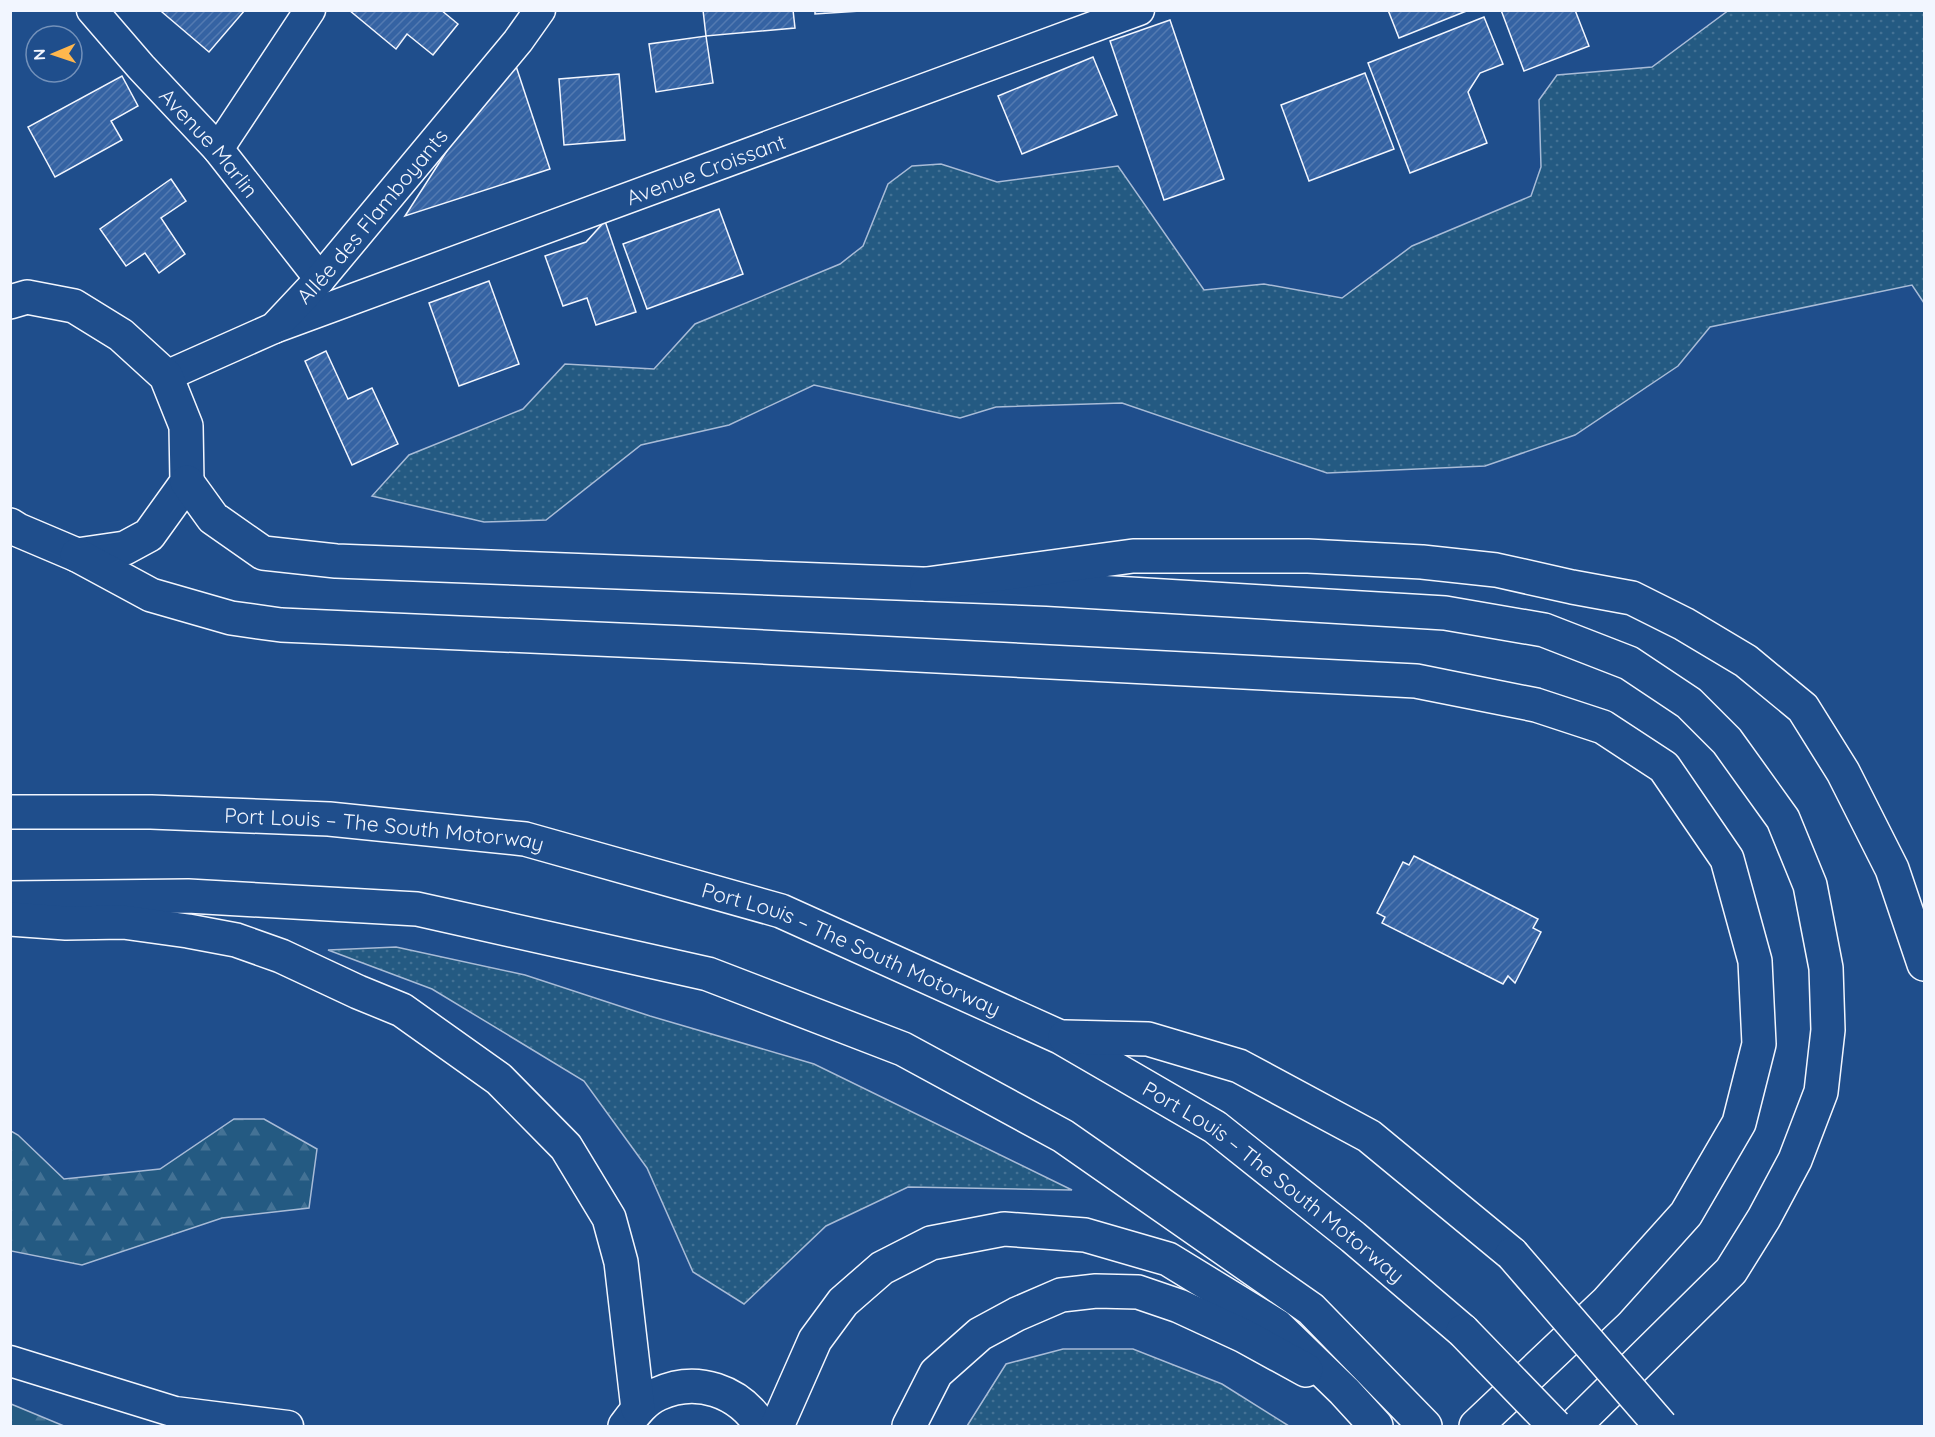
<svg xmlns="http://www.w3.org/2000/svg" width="1935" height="1437" viewBox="0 0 1935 1437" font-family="Quicksand,sans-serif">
<defs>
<pattern id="grass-dots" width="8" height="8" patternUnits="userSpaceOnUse" patternTransform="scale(1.5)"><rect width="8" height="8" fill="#245a82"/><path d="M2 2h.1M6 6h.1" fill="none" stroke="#447295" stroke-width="1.8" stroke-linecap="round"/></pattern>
<pattern id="forest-firs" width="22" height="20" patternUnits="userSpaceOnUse" patternTransform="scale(1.5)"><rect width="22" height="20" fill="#245a82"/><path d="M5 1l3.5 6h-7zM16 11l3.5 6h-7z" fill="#447295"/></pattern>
<pattern id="building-hatch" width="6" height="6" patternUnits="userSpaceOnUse" patternTransform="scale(1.5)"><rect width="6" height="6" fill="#3563a3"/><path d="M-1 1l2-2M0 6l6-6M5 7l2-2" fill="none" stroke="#537ab1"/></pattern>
</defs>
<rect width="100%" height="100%" fill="#1f4e8c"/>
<g fill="url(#grass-dots)" stroke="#a8bbd7" stroke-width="1.5">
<polygon points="1729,10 1924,11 1924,303 1912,285 1710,327 1678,366 1575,435 1485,466 1327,473 1122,403 996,407 960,418 814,385 729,425 641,445 546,520 484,522 372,496 409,455 523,409 565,364 654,369 695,324 840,264 863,246 888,184 912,166 941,164 997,182 1118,166 1204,290 1264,284 1342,298 1412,246 1531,196 1541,167 1539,100 1557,75 1652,67"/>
<polygon points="396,947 525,975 650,1016 814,1064 1072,1190 908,1187 826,1226 744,1304 693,1272 647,1168 584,1081 432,989 328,950"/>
<polygon points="1063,1349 1133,1349 1222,1384 1289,1426 967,1426 1006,1364"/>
</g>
<g fill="url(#forest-firs)" stroke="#a8bbd7" stroke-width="1.5">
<polygon points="234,1119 264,1119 317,1149 309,1208 222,1218 82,1265 11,1251 11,1131 18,1135 64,1179 160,1169"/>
<polygon points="11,1404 64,1426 11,1426"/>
</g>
<g fill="url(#building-hatch)" stroke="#f2f6ff" stroke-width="1.5">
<polygon points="164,10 245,10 209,52 162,12"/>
<polygon points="349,10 441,10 458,24 433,55 407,34 396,49"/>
<polygon points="703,10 793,10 795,28 706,36"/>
<polygon points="815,10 876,10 815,14"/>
<polygon points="1388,10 1469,10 1399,38"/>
<polygon points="1501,10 1575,10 1589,46 1524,71"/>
<polygon points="1484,17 1503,64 1480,73 1468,92 1487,143 1410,173 1368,63"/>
<polygon points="1170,20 1224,179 1164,200 1110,41"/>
<polygon points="706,36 713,83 656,92 649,44"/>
<polygon points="511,51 550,169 405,216"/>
<polygon points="1093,57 1117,115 1022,154 998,96"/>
<polygon points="1365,73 1394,149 1309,181 1281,105"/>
<polygon points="619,74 625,140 564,145 559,79"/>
<polygon points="122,76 138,106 111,121 122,140 55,177 28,127"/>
<polygon points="171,179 186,201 161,218 185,254 159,273 145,253 126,266 100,229"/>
<polygon points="719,209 743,274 647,309 623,244"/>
<polygon points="605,221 636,312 596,325 587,298 563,306 545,256 586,242"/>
<polygon points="489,281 519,364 459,386 429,303"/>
<polygon points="326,351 348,399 372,388 398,444 352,465 305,361"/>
<polygon points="1414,856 1538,919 1533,928 1541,932 1515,983 1508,976 1503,984 1382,923 1385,917 1377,913 1403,862 1409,865"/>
</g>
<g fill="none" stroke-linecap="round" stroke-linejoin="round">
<g stroke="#f2f6ff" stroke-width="33">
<g id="minor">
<path id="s1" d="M92 10 141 67 218 149 320 279"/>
<polyline points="218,149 310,10"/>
<path id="s2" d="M274 328 1139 10"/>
<path id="s3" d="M166 376 274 328 320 279 518 41 540 10"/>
<polyline points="10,1361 175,1412 288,1426"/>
</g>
</g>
<g stroke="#f2f6ff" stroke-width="36">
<g id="tertiary">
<polyline points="10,302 27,297 74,306 121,335 166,376 186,426 187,482 149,535 125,548 77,555 18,530 10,525"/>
<polyline points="187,482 213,518 263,553 336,561 1047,589 1445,613 1544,630 1629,663 1689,703 1727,741 1783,819 1810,885 1826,968 1828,1030 1821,1092 1795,1160 1764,1218 1731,1271 1574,1426"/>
<polyline points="77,555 151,595 231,618 281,625 686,643 1416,681 1536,705 1603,727 1664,767 1727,859 1755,961 1759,1044 1739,1123 1686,1214 1607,1302 1476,1426"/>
<path d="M625 1426C634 1414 644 1400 658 1394 697 1376 739 1391 761 1426"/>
</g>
</g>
<g stroke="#f2f6ff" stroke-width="36">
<g id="primary">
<polyline points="927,584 1133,556 1308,556 1422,562 1496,570 1572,587 1632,598 1684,624 1746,661 1803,708 1843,772 1892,869 1924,964"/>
<polyline points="777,1426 815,1340 843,1302 882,1268 931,1243 1004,1229 1085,1235 1168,1259 1277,1326 1344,1391 1376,1426"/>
<polyline points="909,1426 936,1373 980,1334 1017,1314 1061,1295 1096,1291 1138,1292 1179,1306 1244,1336 1306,1370"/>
</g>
</g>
<g stroke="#f2f6ff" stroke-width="36">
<g id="trunk">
<path id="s4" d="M10 812H151L329 819 525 839 781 911 1060 1037 1215 1127 1353 1237 1463 1331"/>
<polyline points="10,898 188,896 417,909 708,974 903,1049 1063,1136 1311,1309 1425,1426"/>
<polyline points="10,919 66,923 123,922 188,931 236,940 281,956 358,992 402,1010 499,1079 566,1147 609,1218 621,1262 638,1409"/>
<polyline points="1065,1037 1148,1039 1239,1066 1369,1136 1512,1254"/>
</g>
</g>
<use href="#minor" stroke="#1f4e8c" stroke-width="30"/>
<use href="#tertiary" stroke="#1f4e8c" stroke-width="33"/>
<use href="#primary" stroke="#1f4e8c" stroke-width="33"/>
<use href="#trunk" stroke="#1f4e8c" stroke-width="33"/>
<g stroke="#f2f6ff" stroke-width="36" stroke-linecap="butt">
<g id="trunk-bridge">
<polyline points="1512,1254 1661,1426"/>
<polyline points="1463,1331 1555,1426"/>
</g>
</g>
<use href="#trunk-bridge" stroke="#1f4e8c" stroke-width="33"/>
</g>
<g text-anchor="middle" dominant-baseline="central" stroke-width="4.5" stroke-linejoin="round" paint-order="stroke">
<g font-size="21" fill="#f2f6ff" stroke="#1f4e8c">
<text stroke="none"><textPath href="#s1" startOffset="177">Avenue Marlin</textPath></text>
<text stroke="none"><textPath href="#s2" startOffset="460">Avenue Croissant</textPath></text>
<text stroke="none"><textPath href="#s3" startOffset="267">Allée des Flamboyants</textPath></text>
<text stroke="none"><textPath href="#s4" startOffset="375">Port Louis – The South Motorway</textPath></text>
<text stroke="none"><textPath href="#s4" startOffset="861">Port Louis – The South Motorway</textPath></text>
<text stroke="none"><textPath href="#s4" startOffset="1347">Port Louis – The South Motorway</textPath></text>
</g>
</g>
<rect width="1935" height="1437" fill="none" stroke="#f2f6ff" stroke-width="24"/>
<g transform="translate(54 54) rotate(268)"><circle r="28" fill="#1f4e8c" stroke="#7391ba" stroke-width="1.5"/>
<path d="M0-4.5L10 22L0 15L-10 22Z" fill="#ffb74d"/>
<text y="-9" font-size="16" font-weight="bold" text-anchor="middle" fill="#f2f6ff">N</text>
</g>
</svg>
